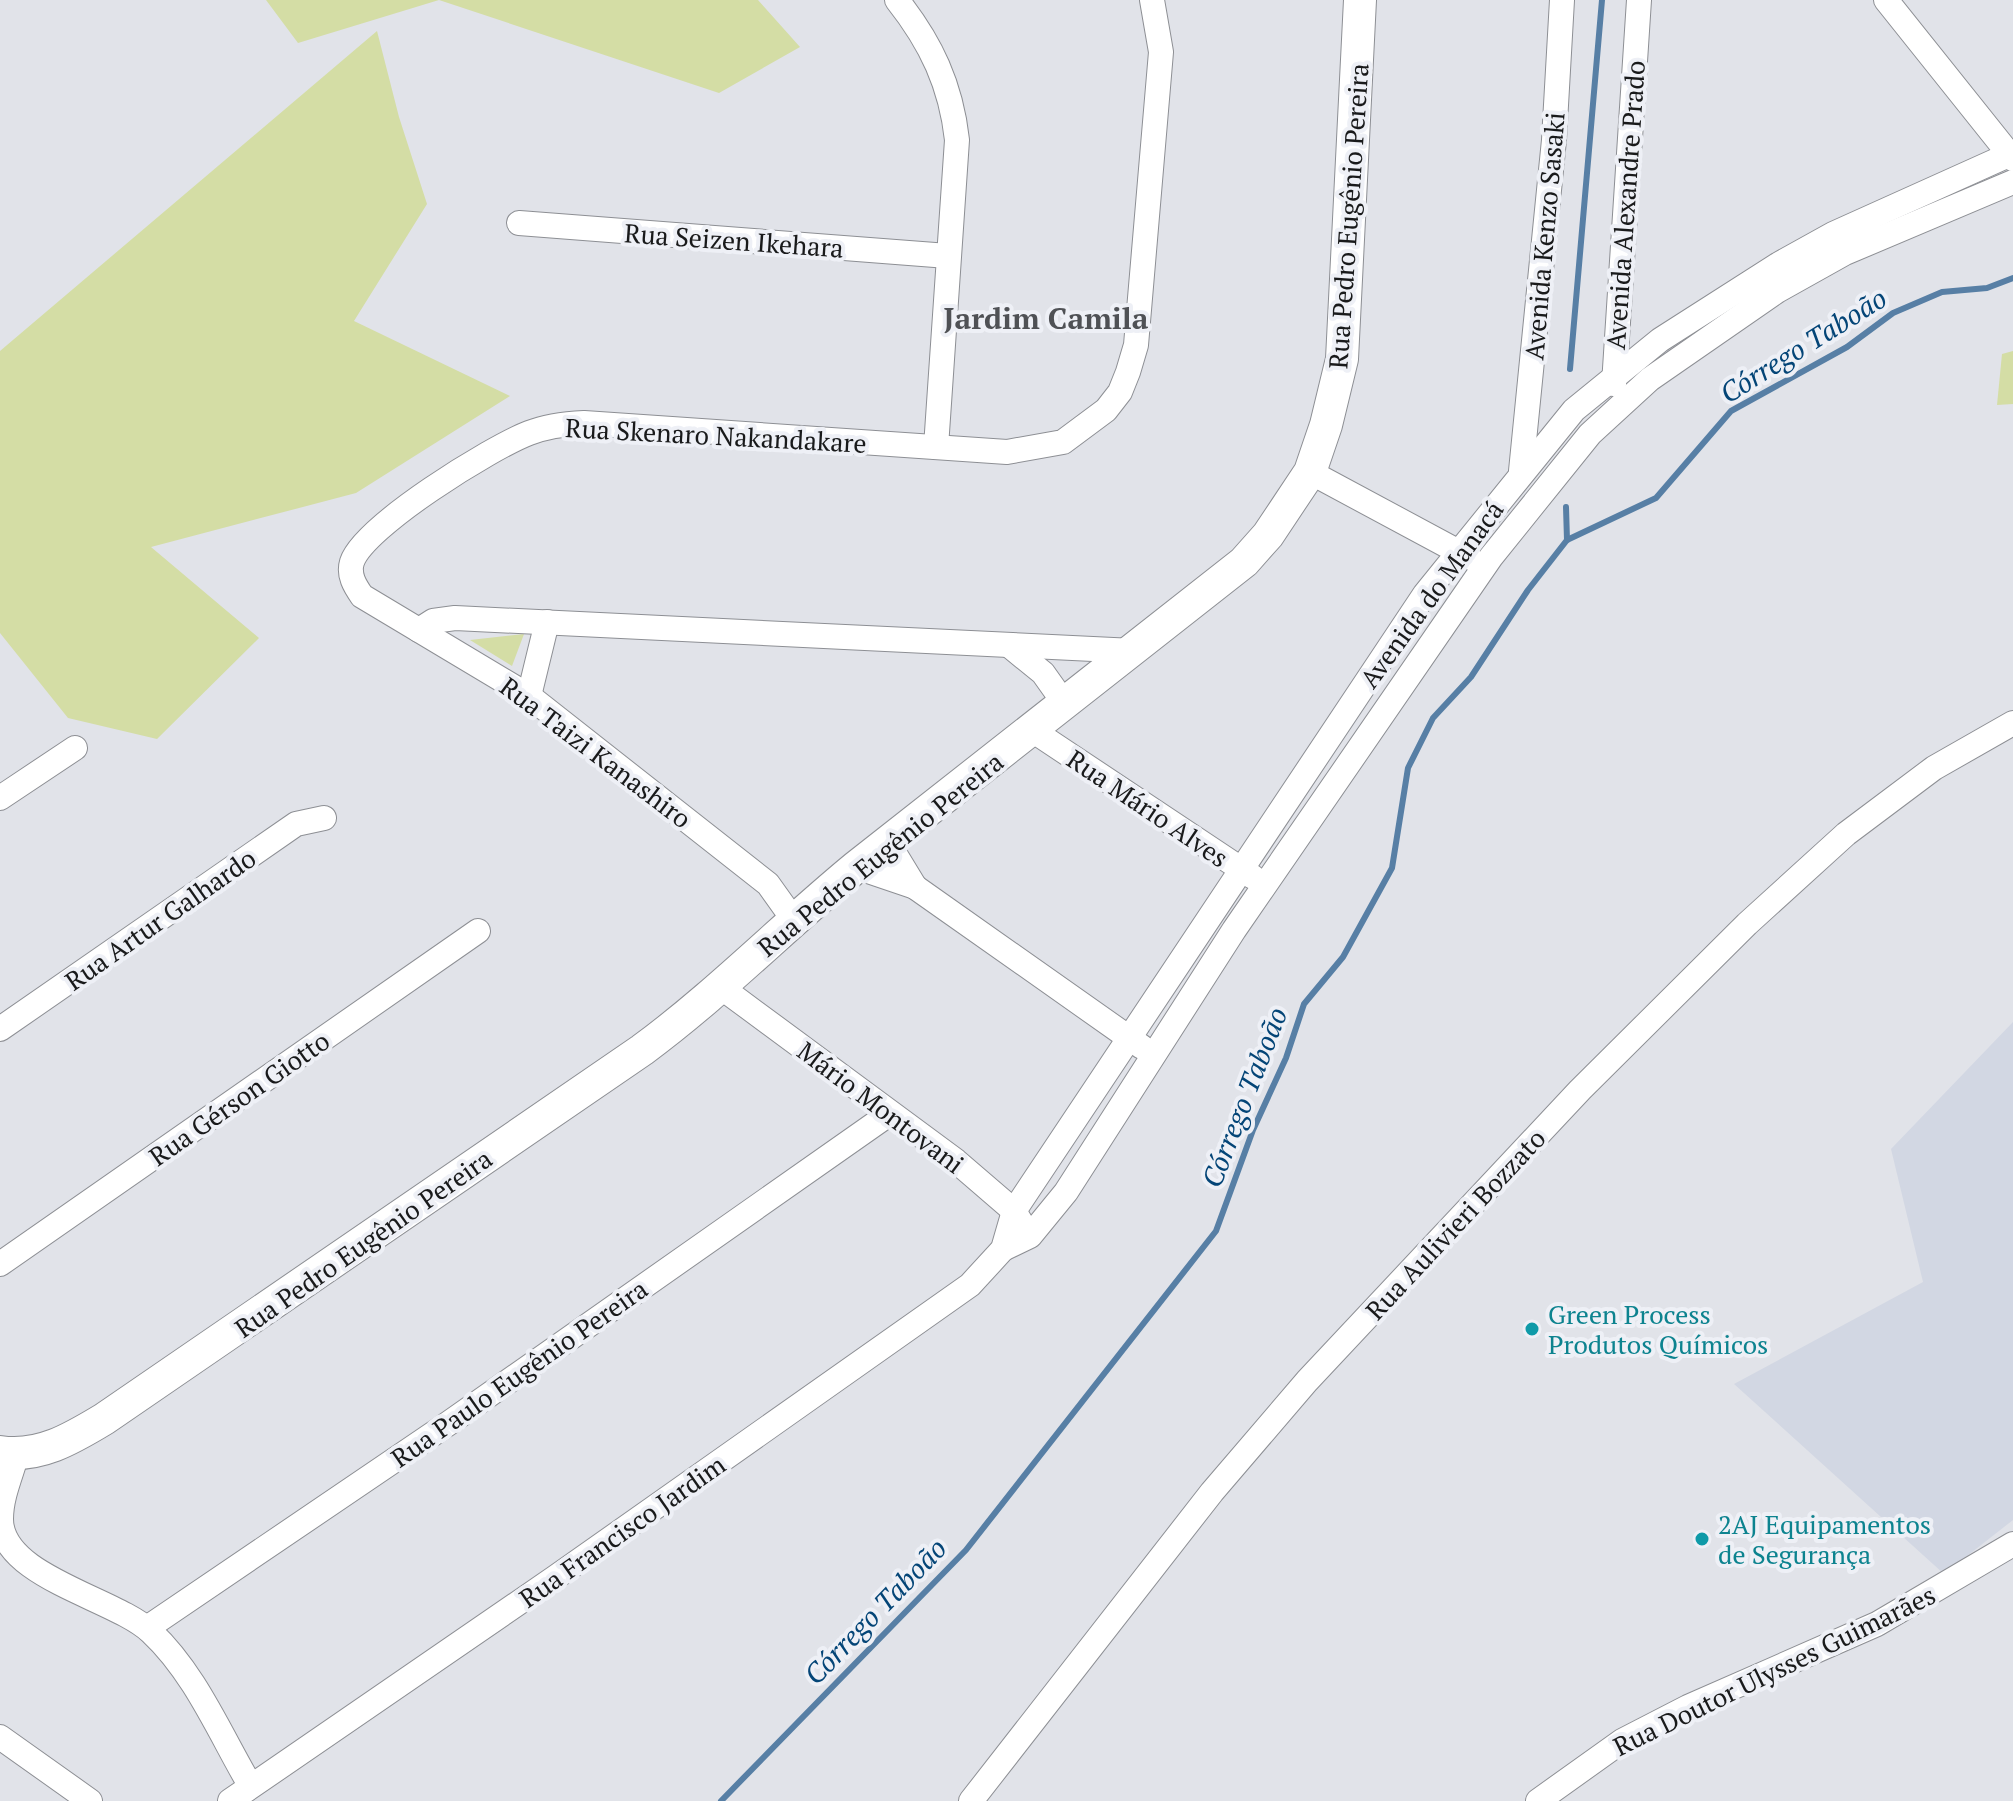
<svg xmlns="http://www.w3.org/2000/svg" width="2013" height="1801" viewBox="0 0 2013 1801" font-family="'PT Serif',serif">
<rect width="100%" height="100%" fill="#e1e3e9"/>
<polygon fill="#d2d7e3" points="2013,1022 2013,1520 1944,1574 1734,1384 1923,1282 1891,1149"/>
<g fill="#d4dda5">
<polygon points="266,0 758,0 800,47 719,93 439,0 298,43"/>
<polygon points="377,31 399,117 427,204 354,321 510,396 356,493 151,547 259,638 157,739 68,718 0,633 0,351"/>
<polygon points="2013,351 2013,404 1997,405 2002,354"/>
<polygon points="524,634 512,666 470,640"/>
</g>
<g fill="none" stroke-linecap="round" stroke-linejoin="round">
<g stroke="#577fa5" stroke-width="6">
<polyline points="1570,369 1602,0"/>
<polyline points="1566,507 1567,540"/>
<polyline points="721,1801 966,1550 1216,1231 1253,1130 1286,1058 1304,1004 1343,957 1392,868 1408,768 1433,718 1471,677 1528,590 1567,540 1656,498 1731,411 1847,347 1893,313 1942,292 1987,288 2013,278"/>
</g>
<g stroke="#8d8f94" stroke-width="26">
<g id="minor">
<path d="M897 0C931 43 951 85 957 140L936 447"/>
<polyline points="1886,0 2013,159"/>
<polyline points="519,223 948,256"/>
<polyline points="1614,384 1639,0"/>
<polyline points="1521,471 1554,140 1562,0"/>
<polyline points="1310,472 1470,558"/>
<polyline points="419,630 433,621 455,618 1134,651"/>
<polyline points="1011,647 1043,673 1065,704"/>
<polyline points="529,696 547,622"/>
<polyline points="1032,730 1253,877"/>
<polyline points="0,798 75,748"/>
<polyline points="887,841 915,887"/>
<polyline points="856,867 915,887 1142,1047"/>
<path d="M793 919 768 884 529 696 362 596C355 586 348 575 352 562 364 526 492 447 529 433 547 426 564 424 584 423L1007 452 1063 442 1106 410 1120 392 1128 372 1136 345 1161 52 1152 0"/>
<polyline points="722,988 956,1161 1014,1211 1022,1224"/>
<polyline points="0,1029 296,824 324,818"/>
<polyline points="1003,1249 1030,1236 1066,1192 1234,930 1491,557 1590,434 1650,379 1777,291 1845,253 2013,182"/>
<polyline points="0,1264 478,931"/>
<path d="M17 1454C11 1475 1 1497 1 1519 1 1577 115 1598 151 1632 195 1673 220 1734 250 1785"/>
<polyline points="147,1628 449,1423 889,1114"/>
<polyline points="0,1737 90,1801"/>
<polyline points="230,1801 556,1577 970,1285 1003,1249 1014,1211 1425,594 1574,410 1660,340 1779,264 1833,234 2013,153"/>
<polyline points="971,1801 1212,1492 1307,1381 1580,1090 1747,924 1846,834 1934,768 2013,723"/>
<polyline points="1538,1801 1622,1741 1688,1707 1877,1624 2013,1544"/>
</g>
</g>
<g stroke="#8d8f94" stroke-width="34">
<path id="tertiary" d="M0 1452C39 1458 71 1439 104 1419L642 1050C718 994 783 927 856 867L1244 562 1268 535 1310 472 1326 425 1342 359 1360 0"/>
</g>
<use href="#minor" stroke="#fff" stroke-width="24"/>
<use href="#tertiary" stroke="#fff" stroke-width="32"/>
</g>
<g fill="#0f9aa8" stroke="#eef0f6" stroke-width="3">
<circle cx="1532" cy="1329" r="8"/>
<circle cx="1702" cy="1539" r="8"/>
</g>
<g text-anchor="middle" dominant-baseline="central" stroke-width="8" stroke-linejoin="round" paint-order="stroke">
<g font-size="26" fill="#191a1b" stroke="#eef0f6">
<text transform="translate(1625 205) rotate(-86)">Avenida Alexandre Prado</text>
<text transform="translate(1348 216) rotate(-86)">Rua Pedro Eugênio Pereira</text>
<text transform="translate(1544 236) rotate(-85)">Avenida Kenzo Sasaki</text>
<text transform="translate(734 240) rotate(4)">Rua Seizen Ikehara</text>
<text transform="translate(716 435) rotate(3)">Rua Skenaro Nakandakare</text>
<text transform="translate(1431 594) rotate(-54)">Avenida do Manacá</text>
<text transform="translate(596 752) rotate(37)">Rua Taizi Kanashiro</text>
<text transform="translate(1148 808) rotate(34)">Rua Mário Alves</text>
<text transform="translate(880 854) rotate(-39)">Rua Pedro Eugênio Pereira</text>
<text transform="translate(160 919) rotate(-35)">Rua Artur Galhardo</text>
<text transform="translate(239 1098) rotate(-35)">Rua Gérson Giotto</text>
<text transform="translate(881 1107) rotate(37)">Mário Montovani</text>
<text transform="translate(1455 1224) rotate(-47)">Rua Aulivieri Bozzato</text>
<text transform="translate(363 1243) rotate(-35)">Rua Pedro Eugênio Pereira</text>
<text transform="translate(519 1373) rotate(-35)">Rua Paulo Eugênio Pereira</text>
<text transform="translate(622 1531) rotate(-35)">Rua Francisco Jardim</text>
<text transform="translate(1774 1670) rotate(-26)">Rua Doutor Ulysses Guimarães</text>
</g>
<g font-size="26" fill="#0d838f" stroke="#eef0f6" text-anchor="start">
<text x="1548" y="1314">Green Process<tspan x="1548" dy="30">Produtos Químicos</tspan></text>
<text x="1718" y="1524">2AJ Equipamentos<tspan x="1718" dy="30">de Segurança</tspan></text>
</g>
<g font-size="28" font-style="italic" fill="#044577" stroke="#eef0f6">
<text transform="translate(1803 345) rotate(-32)">Córrego Taboão</text>
<text transform="translate(1244 1097) rotate(-69)">Córrego Taboão</text>
<text transform="translate(875 1611) rotate(-46)">Córrego Taboão</text>
</g>
<g font-size="30" font-weight="bold" fill="#4f5155" stroke="#eef0f6">
<text x="1046" y="318">Jardim Camila</text>
</g>
</g>
</svg>
